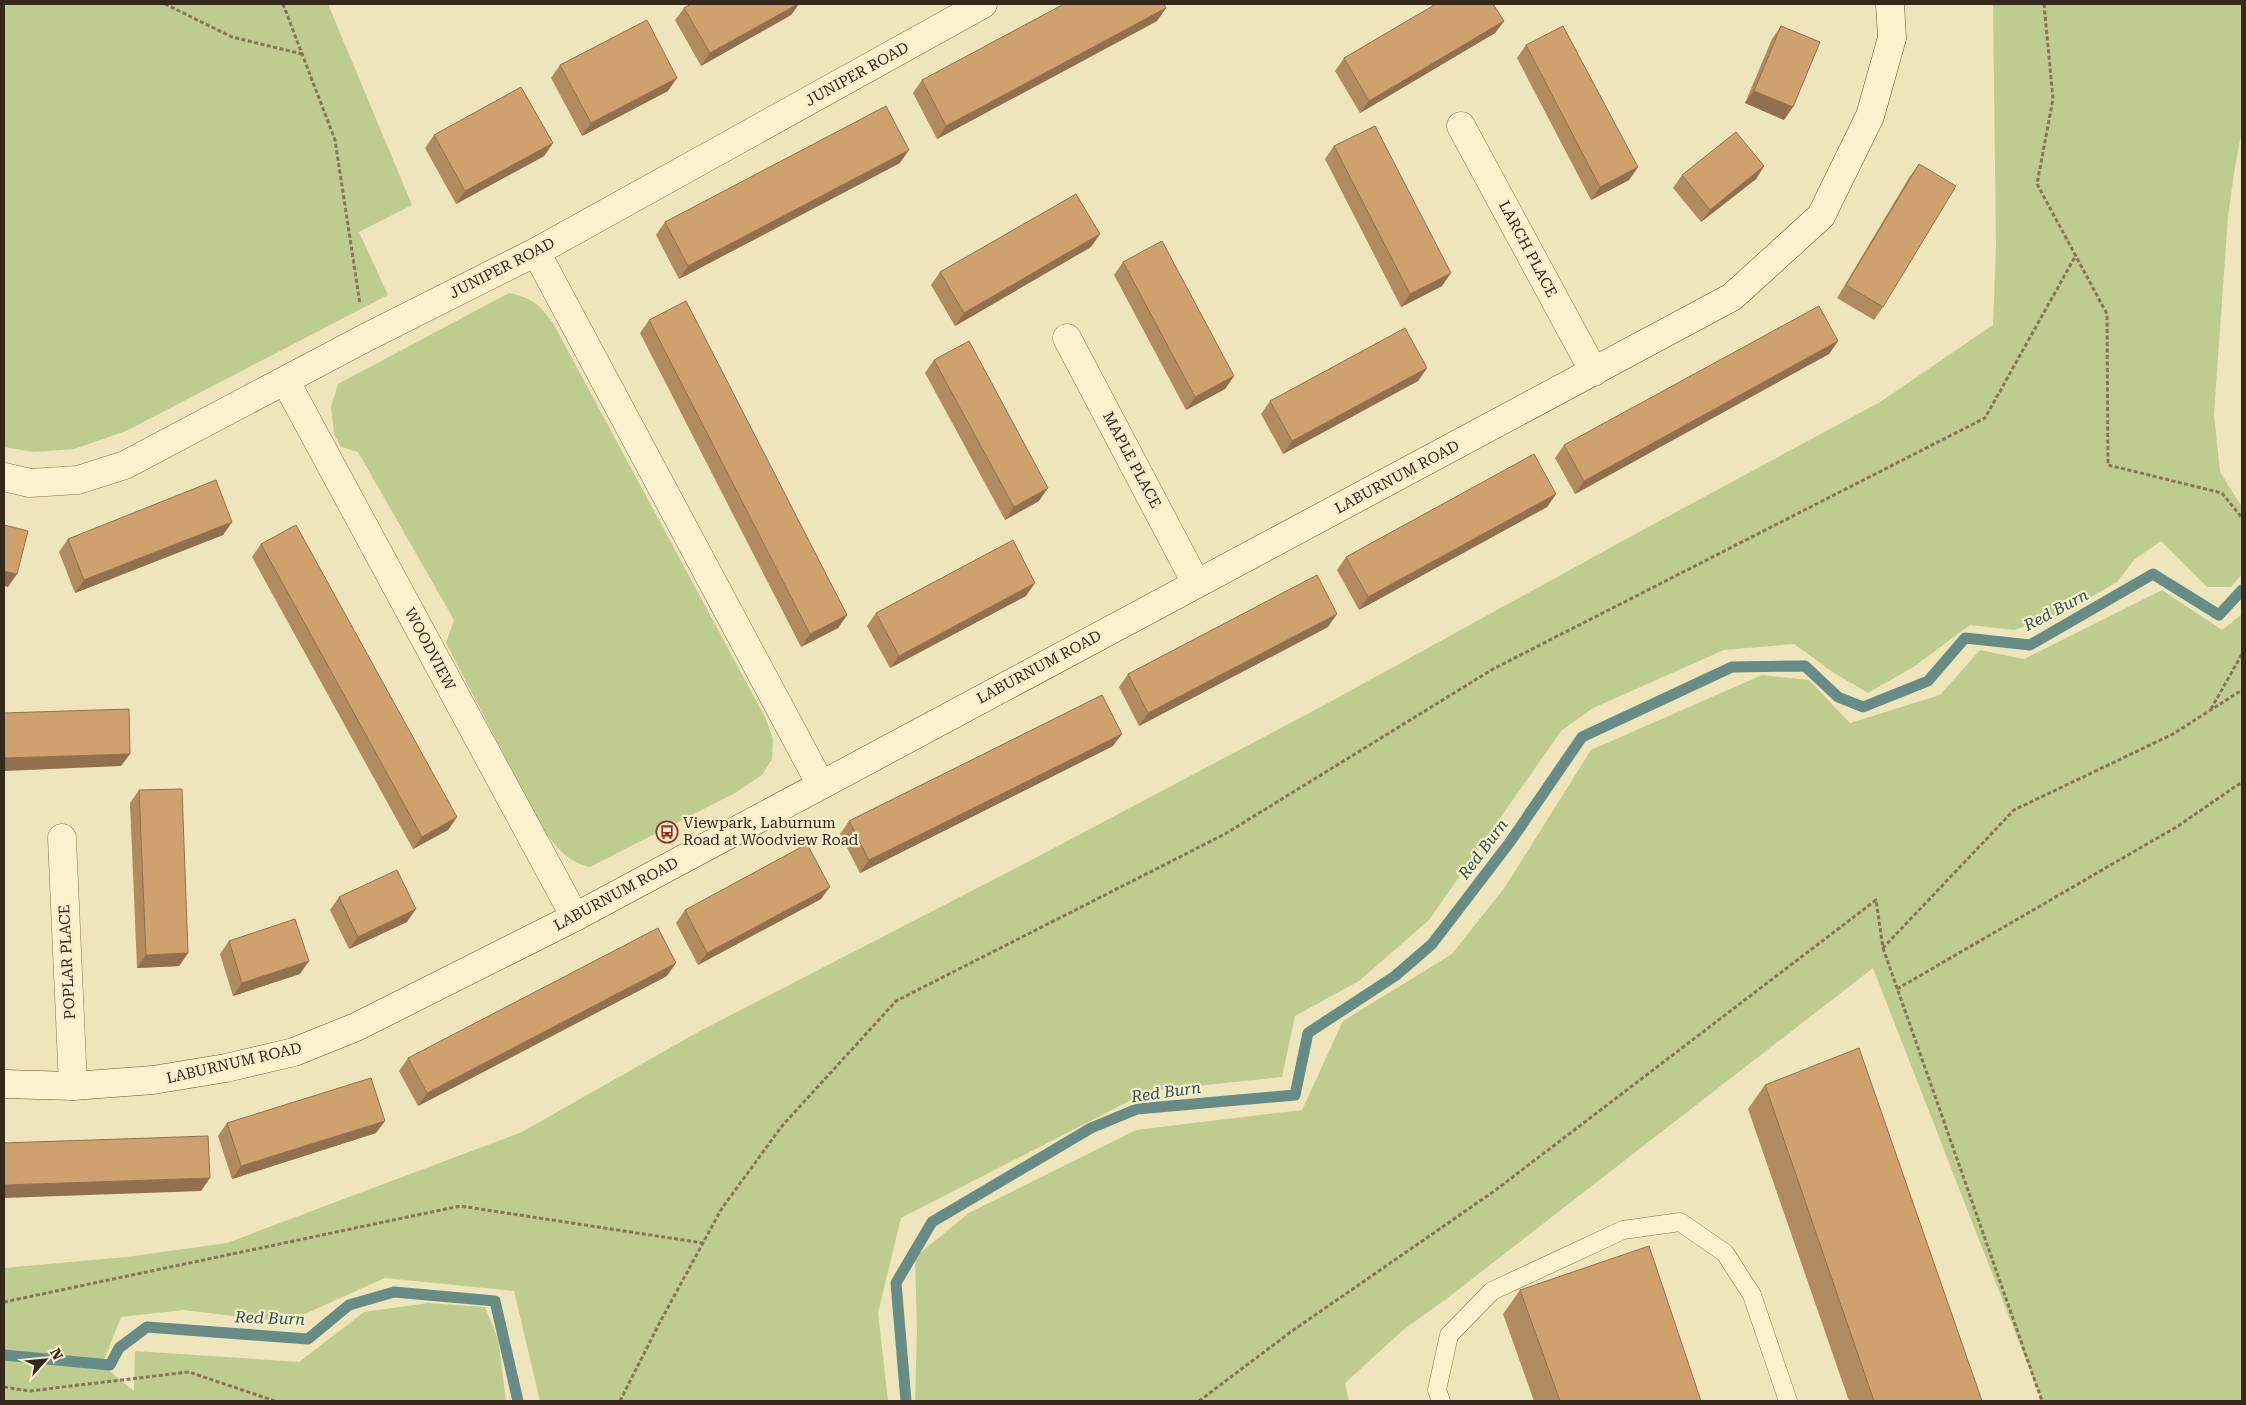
<svg xmlns="http://www.w3.org/2000/svg" width="2246" height="1405" viewBox="0 0 2246 1405" font-family="'Roboto Serif',serif">
<rect width="100%" height="100%" fill="#efe5ba"/>
<g fill="#bfcc8f">
<polygon points="4,4 328,4 412,205 359,232 388,295 126,431 74,449 34,452 4,447"/>
<polygon points="1993,4 2242,4 2242,130 2234,173 2228,217 2214,414 2220,472 2242,507 2242,574 2231,587 2207,587 2161,541 2134,560 2117,582 2062,614 2014,630 1970,625 1915,666 1868,693 1834,673 1794,644 1724,650 1593,708 1561,731 1429,920 1359,981 1295,1016 1282,1077 1149,1091 901,1218 878,1313 888,1401 540,1401 514,1291 385,1278 287,1322 183,1310 121,1317 102,1365 134,1391 135,1351 299,1362 364,1312 428,1303 485,1307 498,1339 506,1401 4,1401 4,1268 126,1257 227,1243 522,1132 698,1032 1020,866 1328,703 1628,538 1880,402 1993,325 1996,246"/>
<path d="M509 293C532 298 539 304 553 323L765 717 773 739 772 759 762 775 735 793 590 867C567 862 558 848 543 830L446 643 454 620 358 452 341 447 334 434 331 407 338 384Z"/>
<polygon points="2162,590 2222,630 2242,614 2242,1401 2042,1401 1873,968 1450,1296 1402,1331 1345,1383 1349,1401 915,1401 917,1330 915,1257 969,1213 1136,1130 1302,1110 1343,1021 1452,954 1505,887 1591,750 1762,675 1809,680 1850,723 1940,695 1980,650 2024,659"/>
</g>
<g fill="none" stroke-linecap="round" stroke-linejoin="round">
<g stroke="#678c87" stroke-width="11">
<polyline points="4,1355 110,1365 119,1348 147,1327 308,1339 349,1305 394,1292 495,1301 518,1401"/>
<polyline points="906,1401 896,1283 932,1222 1091,1128 1137,1109 1295,1095 1308,1033 1395,976 1432,944 1510,842 1582,737 1732,667 1805,666 1838,697 1863,707 1928,681 1965,638 2030,645 2153,574 2219,615 2242,590"/>
</g>
<g stroke="#867454" stroke-width="19">
<polyline id="lane" points="1441,1401 1437,1390 1449,1335 1492,1291 1623,1230 1680,1222 1725,1253 1752,1295 1788,1401"/>
</g>
<g stroke="#867454" stroke-width="29">
<g id="street">
<polyline points="1461,126 1594,372"/>
<polyline points="536,252 821,785"/>
<polyline points="1067,338 1196,583"/>
<polyline points="286,382 575,917"/>
<polyline points="4,477 30,483 78,480 125,465 365,338 536,252 983,4"/>
<polyline points="62,838 73,1086"/>
</g>
</g>
<g stroke="#675538" stroke-width="29">
<polyline id="secondary" points="4,1084 73,1086 153,1080 226,1068 294,1052 356,1027 575,917 1732,297 1821,216 1870,116 1892,38 1890,4"/>
</g>
<g stroke="#867454" stroke-width="3" stroke-dasharray="4 2.5" stroke-linecap="butt">
<polyline points="165,4 232,37 302,54"/>
<polyline points="283,4 335,140 360,304"/>
<polyline points="2044,4 2053,99 2037,184 2107,314 2108,465 2222,493 2242,518"/>
<polyline points="2211,709 2242,654"/>
<polyline points="1883,948 2042,1401"/>
<polyline points="1897,989 2178,826 2242,782"/>
<polyline points="4,1302 460,1206 703,1243"/>
<polyline points="4,1387 29,1391 189,1372 275,1401"/>
<polyline points="620,1401 660,1322 722,1208 782,1126 896,1001 1225,834 1493,669 1985,418 2076,255"/>
<polyline points="1199,1401 1292,1331 1493,1192 1876,900 1883,948 2014,810 2173,734 2242,690"/>
</g>
<use href="#lane" stroke="#faf1cd" stroke-width="18"/>
<use href="#street" stroke="#faf1cd" stroke-width="28"/>
<use href="#secondary" stroke="#faf1cd" stroke-width="28"/>
</g>
<g fill="#b28a5f">
<polygon points="691,4 799,4 791,15 701,66 675,20 684,8"/>
<polygon points="1166,8 1157,21 937,139 913,93 922,80"/>
<polygon points="1504,21 1495,33 1360,113 1335,71 1344,58"/>
<polygon points="1781,26 1784,120 1745,103 1772,39"/>
<polygon points="1526,45 1638,167 1629,180 1591,200 1517,58"/>
<polygon points="560,65 668,91 582,136 551,78"/>
<polygon points="434,135 553,143 544,156 456,204 425,148"/>
<polygon points="1334,146 1442,286 1401,307 1325,159"/>
<polygon points="900,163 679,279 656,235 665,222"/>
<polygon points="1919,164 1883,307 1874,320 1837,298 1910,176"/>
<polygon points="1764,166 1756,179 1701,222 1673,188 1682,175"/>
<polygon points="1100,234 1091,247 955,326 931,285 940,272"/>
<polygon points="1123,262 1234,376 1225,389 1186,410 1114,275"/>
<polygon points="649,320 847,615 838,628 801,647 640,333"/>
<polygon points="1838,341 1829,354 1575,494 1555,458 1564,445"/>
<polygon points="934,360 1039,501 1005,520 925,373"/>
<polygon points="1427,368 1418,381 1283,454 1261,414 1270,401"/>
<polygon points="1556,494 1547,507 1359,610 1337,570 1346,557"/>
<polygon points="232,522 223,535 75,593 59,552 68,539"/>
<polygon points="261,544 457,817 448,830 413,849 252,557"/>
<polygon points="1026,596 890,668 867,626 876,613"/>
<polygon points="1328,627 1139,726 1119,687 1128,674"/>
<polygon points="1113,746 860,873 840,834 849,821"/>
<polygon points="139,790 188,953 179,966 137,968 130,803"/>
<polygon points="339,897 407,922 349,949 330,910"/>
<polygon points="821,899 698,965 676,923 685,910"/>
<polygon points="229,941 300,974 233,996 220,954"/>
<polygon points="667,976 418,1106 399,1071 408,1058"/>
<polygon points="1765,1085 1982,1401 1849,1401 1748,1109"/>
<polygon points="227,1123 376,1133 232,1179 218,1136"/>
<polygon points="1520,1290 1701,1401 1534,1401 1503,1314"/>
</g>
<g fill="#91714d">
<polygon points="798,4 799,4 791,15 701,66 710,53"/>
<polygon points="1166,8 1157,21 937,139 946,126"/>
<polygon points="1504,21 1495,33 1360,113 1369,101"/>
<polygon points="677,78 668,91 582,136 591,123"/>
<polygon points="1754,91 1793,107 1784,120 1745,103"/>
<polygon points="553,143 544,156 456,204 465,191"/>
<polygon points="909,150 900,163 679,279 688,266"/>
<polygon points="1764,166 1756,179 1701,222 1710,210"/>
<polygon points="1638,167 1629,180 1591,200 1600,187"/>
<polygon points="1100,234 1091,247 955,326 964,313"/>
<polygon points="1451,273 1442,286 1401,307 1410,294"/>
<polygon points="1838,341 1829,354 1575,494 1584,481"/>
<polygon points="1427,368 1418,381 1283,454 1292,441"/>
<polygon points="1234,376 1225,389 1186,410 1195,397"/>
<polygon points="1048,488 1039,501 1005,520 1014,507"/>
<polygon points="1556,494 1547,507 1359,610 1368,597"/>
<polygon points="232,522 223,535 75,593 84,580"/>
<polygon points="4,571 17,574 8,587 4,586"/>
<polygon points="1035,583 1026,596 890,668 899,656"/>
<polygon points="1337,614 1328,627 1139,726 1148,713"/>
<polygon points="847,615 838,628 801,647 810,634"/>
<polygon points="1122,734 1113,746 860,873 869,860"/>
<polygon points="130,754 121,766 4,771 4,758"/>
<polygon points="457,817 448,830 413,849 422,837"/>
<polygon points="830,887 821,899 698,965 707,953"/>
<polygon points="416,909 407,922 349,949 358,937"/>
<polygon points="188,953 179,966 137,968 146,955"/>
<polygon points="309,961 300,974 233,996 242,983"/>
<polygon points="676,963 667,976 418,1106 427,1093"/>
<polygon points="385,1121 376,1133 232,1179 241,1166"/>
<polygon points="210,1178 201,1191 4,1198 4,1185"/>
</g>
<g fill="#cfa16e" stroke="#91714d">
<polygon points="691,4 798,4 710,53 684,8"/>
<polygon points="1064,4 1164,4 1166,8 946,126 922,80"/>
<polygon points="1436,4 1493,4 1504,21 1369,101 1344,58"/>
<polygon points="647,20 677,78 591,123 560,65"/>
<polygon points="1563,26 1638,167 1600,187 1526,45"/>
<polygon points="1781,26 1820,42 1793,107 1754,91"/>
<polygon points="521,87 553,143 465,191 434,135"/>
<polygon points="886,106 909,150 688,266 665,222"/>
<polygon points="1375,126 1451,273 1410,294 1334,146"/>
<polygon points="1736,132 1764,166 1710,210 1682,175"/>
<polygon points="1919,164 1956,186 1883,307 1846,285"/>
<polygon points="1076,194 1100,234 964,313 940,272"/>
<polygon points="1162,241 1234,376 1195,397 1123,262"/>
<polygon points="686,301 847,615 810,634 649,320"/>
<polygon points="1819,306 1838,341 1584,481 1564,445"/>
<polygon points="1405,328 1427,368 1292,441 1270,401"/>
<polygon points="969,341 1048,488 1014,507 934,360"/>
<polygon points="1534,454 1556,494 1368,597 1346,557"/>
<polygon points="216,480 232,522 84,580 68,539"/>
<polygon points="4,525 28,531 17,574 4,571"/>
<polygon points="296,525 457,817 422,837 261,544"/>
<polygon points="1013,540 1035,583 899,656 876,613"/>
<polygon points="1317,575 1337,614 1148,713 1128,674"/>
<polygon points="1102,695 1122,734 869,860 849,821"/>
<polygon points="129,709 130,754 4,758 4,713"/>
<polygon points="182,789 188,953 146,955 139,790"/>
<polygon points="807,844 830,887 707,953 685,910"/>
<polygon points="397,870 416,909 358,937 339,897"/>
<polygon points="295,919 309,961 242,983 229,941"/>
<polygon points="658,928 676,963 427,1093 408,1058"/>
<polygon points="1859,1048 1982,1401 1874,1401 1765,1085"/>
<polygon points="371,1078 385,1121 241,1166 227,1123"/>
<polygon points="208,1136 210,1178 4,1185 4,1143"/>
<polygon points="1649,1246 1701,1401 1560,1401 1520,1290"/>
</g>
<defs>
<g id="bus-ring" transform="scale(1.125)"><circle r="9.5" fill="#f6eeca" stroke="#972e22" stroke-width="1.5"/><path d="M-5-6H5V4H4V6H2V4H-2V6H-4V4H-5ZM-3.5-4V0h7V-4ZM-3.5 1.2v1.5H-2V1.2ZM2 1.2v1.5H3.5V1.2Z" fill="#972e22"/></g>
</defs>
<g fill-rule="evenodd">
<use href="#bus-ring" x="667" y="832"/>
</g>
<g text-anchor="middle" dominant-baseline="central" stroke-width="4.5" stroke-linejoin="round" paint-order="stroke">
<g font-size="15" fill="#34291a" stroke="#f6eeca">
<text transform="translate(857 74) rotate(-29)">JUNIPER ROAD</text>
<text transform="translate(1528 249) rotate(62)">LARCH PLACE</text>
<text transform="translate(502 268) rotate(-27)">JUNIPER ROAD</text>
<text transform="translate(1132 460) rotate(62)">MAPLE PLACE</text>
<text transform="translate(1397 477) rotate(-28)">LABURNUM ROAD</text>
<text transform="translate(430 649) rotate(62)">WOODVIEW</text>
<text transform="translate(1039 667) rotate(-28)">LABURNUM ROAD</text>
<text transform="translate(616 894) rotate(-28)">LABURNUM ROAD</text>
<text transform="translate(67 962) rotate(-93)">POPLAR PLACE</text>
<text transform="translate(234 1063) rotate(-13)">LABURNUM ROAD</text>
</g>
<g font-size="15" fill="#34291a" stroke="#f6eeca" text-anchor="start">
<text x="683" y="823">Viewpark, Laburnum<tspan x="683" dy="17">Road at Woodview Road</tspan></text>
</g>
<g font-size="16" font-style="italic" fill="#285355" stroke="#f6eeca">
<text transform="translate(2056 610) rotate(-28)">Red Burn</text>
<text transform="translate(1483 849) rotate(-53)">Red Burn</text>
<text transform="translate(1166 1092) rotate(-8)">Red Burn</text>
<text transform="translate(270 1318) rotate(2)">Red Burn</text>
</g>
</g>
<rect width="2246" height="1405" fill="none" stroke="#34291a" stroke-width="10"/>
<g transform="translate(45 1360) rotate(63)" stroke="#f6eeca" stroke-width="4" paint-order="stroke">
<path d="M0-4L9 19L0 12L-9 19Z" fill="#34291a"/>
<text y="-8" font-size="14" font-weight="bold" text-anchor="middle" fill="#34291a">N</text>
</g>
</svg>
